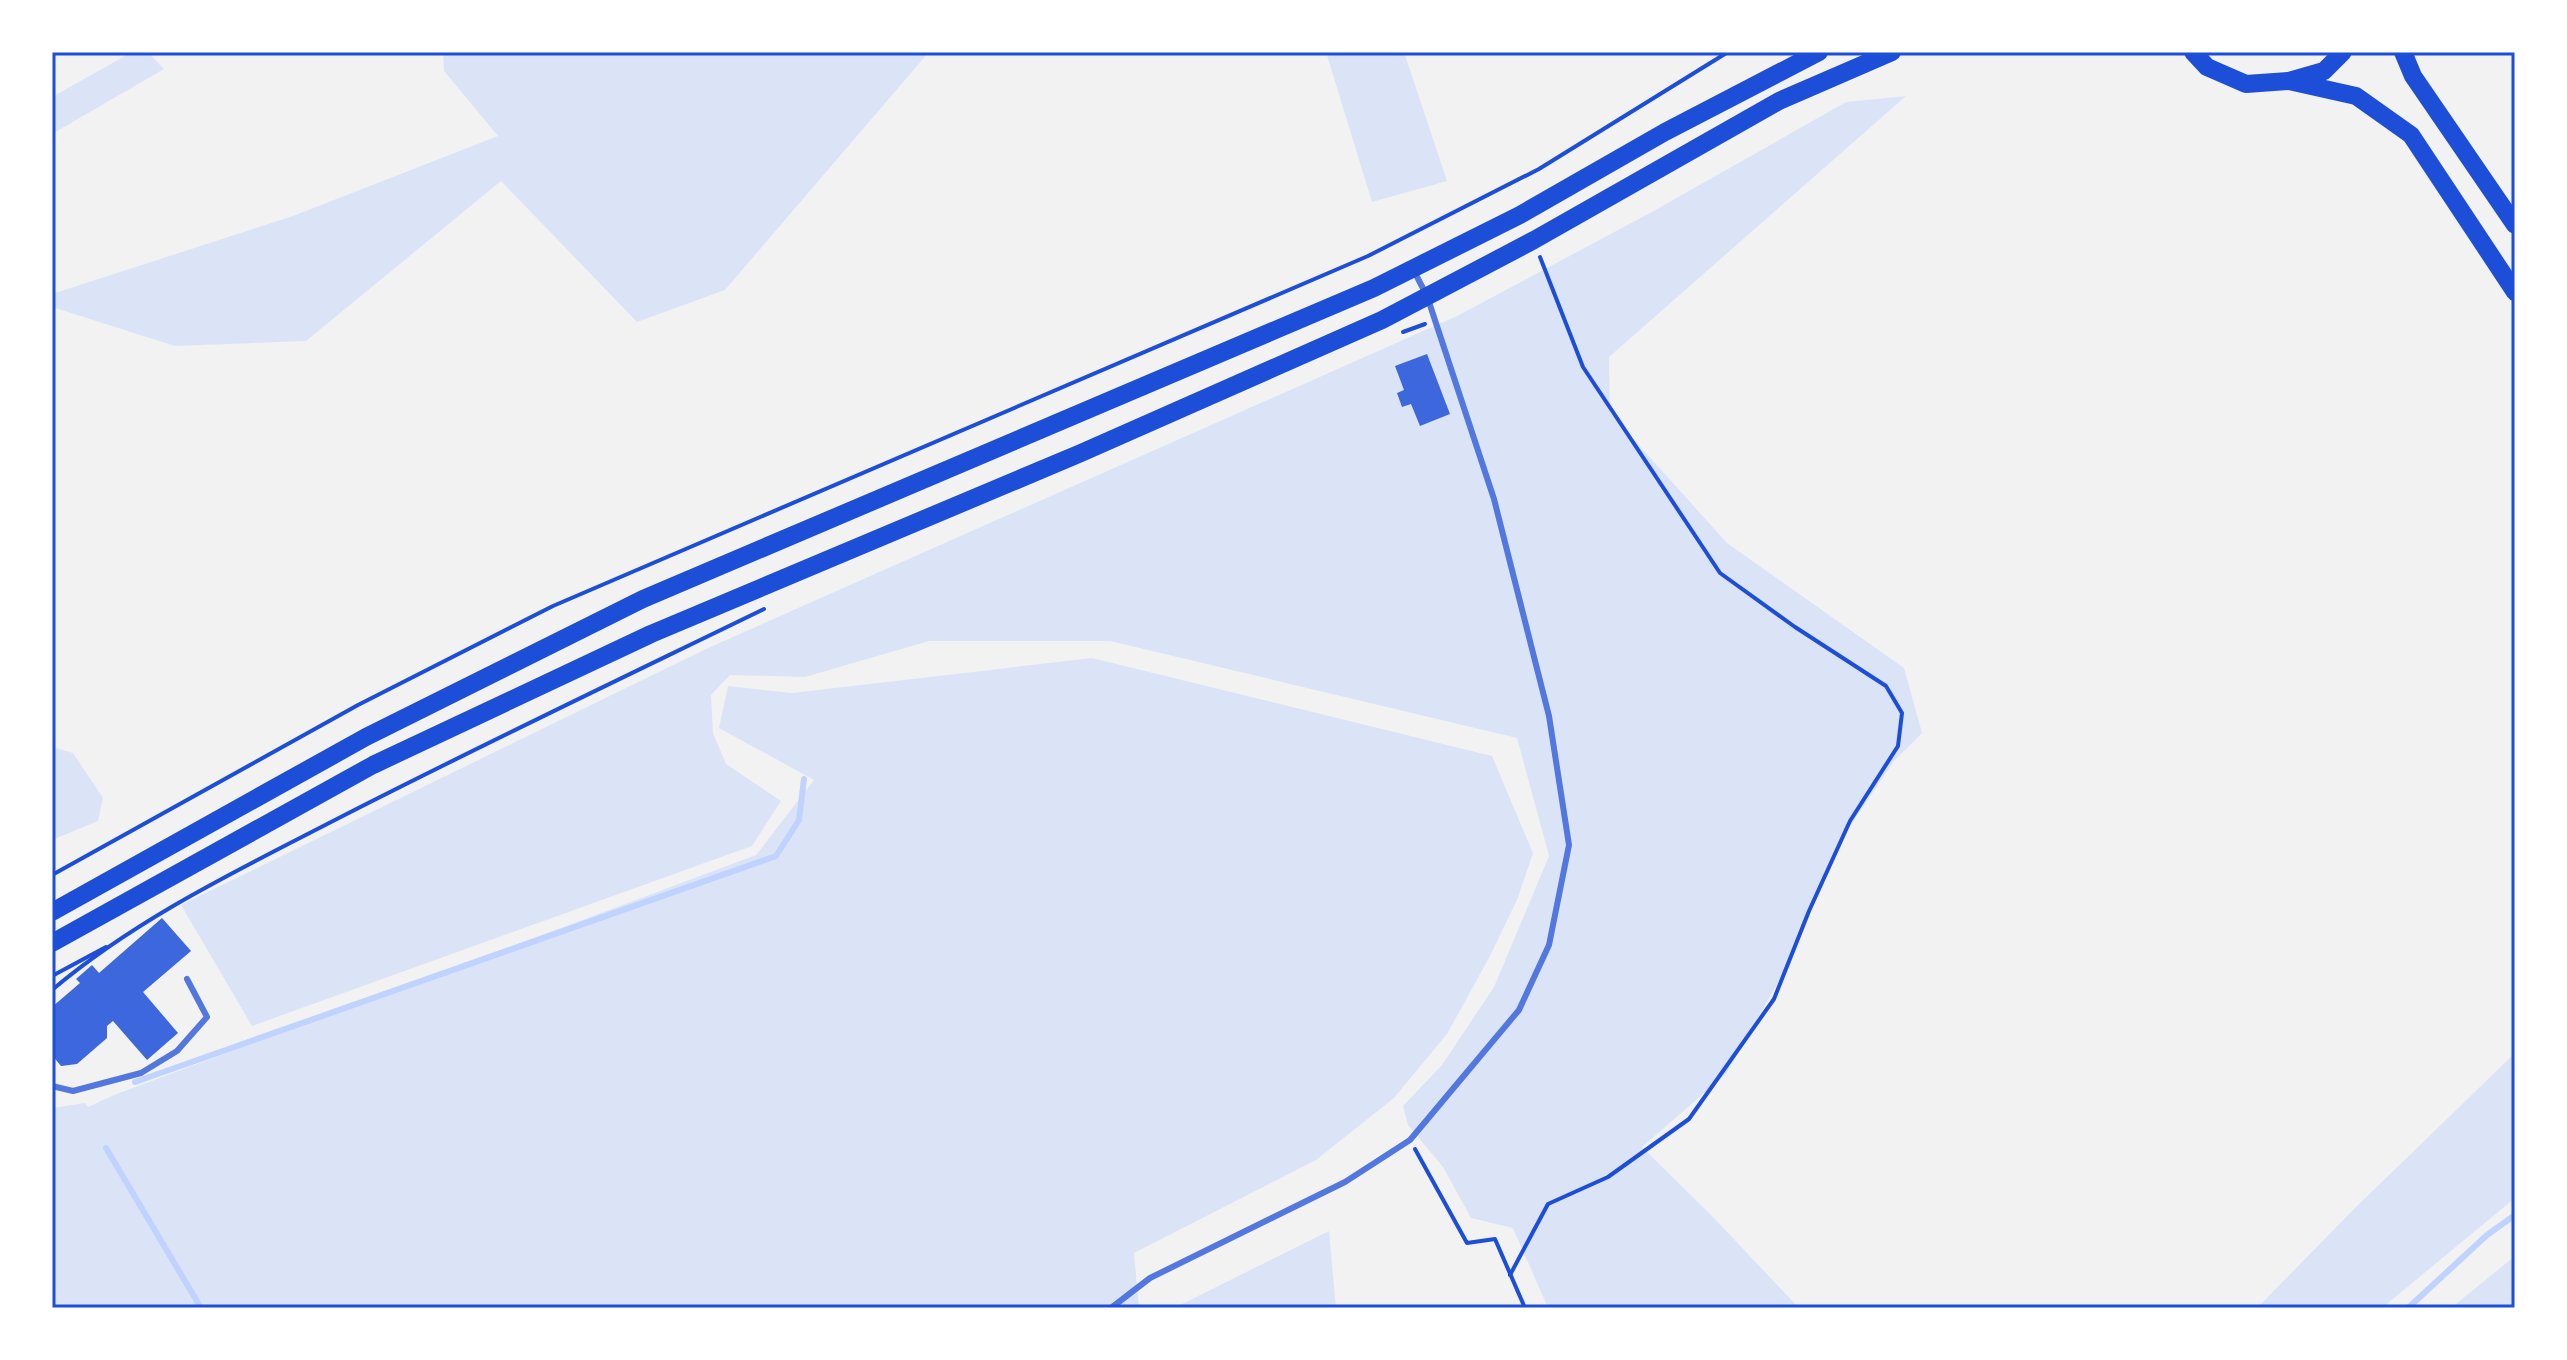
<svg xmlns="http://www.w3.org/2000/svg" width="2567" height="1360" viewBox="0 0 2567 1360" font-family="Lato,sans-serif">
<rect width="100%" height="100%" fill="#f2f2f2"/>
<g fill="#dbe4f7">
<polygon points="132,52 148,52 164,69 52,134 52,97"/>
<polygon points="443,52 929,52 725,290 637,322 501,181 306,341 175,346 52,307 52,294 293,216 498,136 444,71"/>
<polygon points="1326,52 1404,52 1447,181 1372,202"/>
<polygon points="1906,96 1609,357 1610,413 1727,543 1904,668 1922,733 1894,761 1842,838 1786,968 1726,1074 1642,1147 1713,1217 1799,1308 1548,1308 1513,1228 1471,1218 1443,1167 1408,1125 1403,1106 1442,1065 1494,987 1549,856 1517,738 1110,641 929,641 805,677 730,675 711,695 713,733 726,764 781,801 752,846 252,1026 181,905 708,648 1457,316 1650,213 1846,102"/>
<polygon points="1092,658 1492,756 1533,853 1517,900 1490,956 1447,1034 1394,1098 1316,1160 1134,1253 1139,1308 52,1308 52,1108 85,1103 88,1107 114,1095 756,855 814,780 719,728 728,686 792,693"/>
<polygon points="52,747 73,753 103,798 98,821 52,840"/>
<polygon points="2515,1053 2515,1198 2382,1308 2257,1308 2356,1207"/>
<polygon points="1329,1231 1336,1308 1174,1308"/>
<polygon points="2515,1256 2515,1308 2451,1308"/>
</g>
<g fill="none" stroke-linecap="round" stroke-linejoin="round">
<g stroke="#bfd3fe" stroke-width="6">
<polyline points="135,1082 776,856 799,820 804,779"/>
<polyline points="106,1148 201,1308"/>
<polyline points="2408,1308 2487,1235 2515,1215"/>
</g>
</g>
<g fill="#3d67dc">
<polygon points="1427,354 1450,414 1420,426 1411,404 1402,407 1397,393 1404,390 1395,366"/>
<polygon points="162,918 191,951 143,992 178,1033 147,1060 113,1021 107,1026 107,1038 77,1064 61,1066 52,1055 52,1007 80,983 76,979 92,965 99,973"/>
</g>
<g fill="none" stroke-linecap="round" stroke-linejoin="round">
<g stroke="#1d4ed8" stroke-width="4">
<polyline points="1403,332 1425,324"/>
<polyline points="52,875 358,705 553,606 1368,256 1539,169 1728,52"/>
<polyline points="52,976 106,947"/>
<path d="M52 990C136 919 236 871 333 821 475 748 620 679 764 609"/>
<polyline points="1415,1149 1467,1243 1495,1239 1525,1308"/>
<polyline points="1510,1275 1548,1204 1608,1177 1689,1119 1774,999 1809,911 1850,821 1898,746 1902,713 1886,686 1795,627 1720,573 1583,367 1540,257"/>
</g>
<g stroke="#5277de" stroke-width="6">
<polyline points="52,1086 73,1091 141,1073 177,1051 207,1017 187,979"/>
<polyline points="1111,1308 1150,1278 1345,1182 1410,1140 1519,1010 1549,945 1569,845 1549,716 1494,499 1427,296 1414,271"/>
</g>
<g stroke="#1d4ed8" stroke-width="18">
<polyline points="2193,52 2207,67 2246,84 2289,81 2324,71 2343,52"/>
<polyline points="2403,52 2413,76 2515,225"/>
<polyline points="2289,81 2356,96 2411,135 2515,292"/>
<polyline points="52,912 366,737 643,599 1374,288 1520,215 1665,132 1819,52"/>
<polyline points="52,943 373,765 651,634 1081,453 1382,320 1534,240 1779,101 1892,52"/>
</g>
</g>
<rect width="2567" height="1360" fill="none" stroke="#ffffff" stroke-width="108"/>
<rect x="54" y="54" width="2459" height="1252" fill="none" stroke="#1d4ed8" stroke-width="3"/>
</svg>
